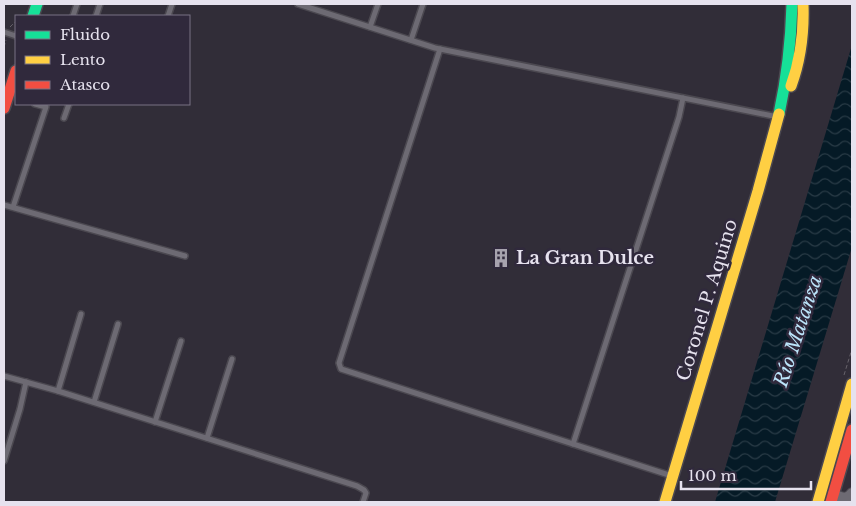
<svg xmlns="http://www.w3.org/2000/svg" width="856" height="506" viewBox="0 0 856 506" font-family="'Libre Baskerville',serif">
<defs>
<pattern id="water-waves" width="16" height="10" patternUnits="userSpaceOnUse" patternTransform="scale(1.25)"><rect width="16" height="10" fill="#051a26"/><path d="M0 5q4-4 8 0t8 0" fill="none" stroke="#293b46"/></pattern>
</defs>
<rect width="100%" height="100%" fill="#312d38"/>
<polygon fill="url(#water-waves)" points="852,45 852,247 775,502 715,502"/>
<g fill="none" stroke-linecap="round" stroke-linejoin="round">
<g stroke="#4b4850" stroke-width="8">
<g id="lane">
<polyline points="298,4 435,48 778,117"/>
<polyline points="73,16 77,4"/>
<polyline points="96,16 100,4"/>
<polyline points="168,16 172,4"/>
<polyline points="370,27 378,4"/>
<polyline points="4,32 16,36"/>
<polyline points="411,40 423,4"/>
<polyline points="440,49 339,363 341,369 672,476"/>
<polyline points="64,118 69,104"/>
<polyline points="4,205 185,256"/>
<polyline points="13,207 46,107 35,104"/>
<polyline points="4,376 58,391 357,486 364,490 366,493 363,502"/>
<polyline points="58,391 81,314"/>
<polyline points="94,402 118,324"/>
<polyline points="155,422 181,341"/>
<polyline points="207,438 232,359"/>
<polyline points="573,444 679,117 683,98"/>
<polyline points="4,461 20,409 26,382"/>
</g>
</g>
<g stroke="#4b4850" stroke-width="12">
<path id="street" d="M833 494C840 497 847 501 852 493"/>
</g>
<g stroke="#4b4850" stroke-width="14">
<g id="fast">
<polyline points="33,16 37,4"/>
<path d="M779 114C787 77 791 41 792 4"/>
</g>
</g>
<g stroke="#4b4850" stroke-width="14">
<g id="slow">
<path d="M791 86C801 59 804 32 803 4"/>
<polyline points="665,502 758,191 779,114"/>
<polyline points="818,502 852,384"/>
</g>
</g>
<g stroke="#4b4850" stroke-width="14">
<g id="jam">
<polyline points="4,108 16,71"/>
<polyline points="831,502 852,430"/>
</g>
</g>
<g stroke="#67636b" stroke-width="1" stroke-dasharray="4 2.5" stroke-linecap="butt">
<polyline points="10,27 16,21"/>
<polyline points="4,47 6,40"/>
<polyline points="844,375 852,349"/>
</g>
<use href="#lane" stroke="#6d6a73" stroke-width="5"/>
<use href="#street" stroke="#6d6a73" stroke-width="10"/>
<use href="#fast" stroke="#16e098" stroke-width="11"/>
<use href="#slow" stroke="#ffcf43" stroke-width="11"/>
<use href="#jam" stroke="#f24e42" stroke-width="11"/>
</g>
<defs>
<g id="building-bare" transform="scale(1.5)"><path d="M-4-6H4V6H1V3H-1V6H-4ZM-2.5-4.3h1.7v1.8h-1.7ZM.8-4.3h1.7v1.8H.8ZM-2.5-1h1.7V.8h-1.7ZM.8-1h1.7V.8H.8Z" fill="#a7a3ae" stroke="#30293c" stroke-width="2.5" paint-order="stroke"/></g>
</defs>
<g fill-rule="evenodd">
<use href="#building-bare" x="501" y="258"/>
</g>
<g text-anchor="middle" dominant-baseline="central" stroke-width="5" stroke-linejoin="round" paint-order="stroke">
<g font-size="18" font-weight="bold" fill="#e6e2ee" stroke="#30293c" text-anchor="start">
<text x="516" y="258">La Gran Dulce</text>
</g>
<g font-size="18" fill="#e6e2ee" stroke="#30293c">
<text transform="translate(707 300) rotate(-73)">Coronel P. Aquino</text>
</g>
<g font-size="19" font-style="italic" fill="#bce4fa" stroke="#30293c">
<text transform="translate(798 331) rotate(-72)">Río Matanza</text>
</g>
</g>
<rect width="856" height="506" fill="none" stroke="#e6e2ee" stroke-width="10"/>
<rect x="15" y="15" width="175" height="90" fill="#30293c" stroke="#797383"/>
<rect x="25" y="31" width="25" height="8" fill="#16e098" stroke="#797383"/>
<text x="60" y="40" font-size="15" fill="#e6e2ee">Fluido</text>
<rect x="25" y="56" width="25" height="8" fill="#ffcf43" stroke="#797383"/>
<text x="60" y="65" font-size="15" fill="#e6e2ee">Lento</text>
<rect x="25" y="81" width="25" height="8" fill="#f24e42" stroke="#797383"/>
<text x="60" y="90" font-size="15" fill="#e6e2ee">Atasco</text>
<path d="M681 481v8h130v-8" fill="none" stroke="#e6e2ee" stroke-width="2.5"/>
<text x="688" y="481" font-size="15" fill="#e6e2ee" stroke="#30293c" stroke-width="4" paint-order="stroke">100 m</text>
</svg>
